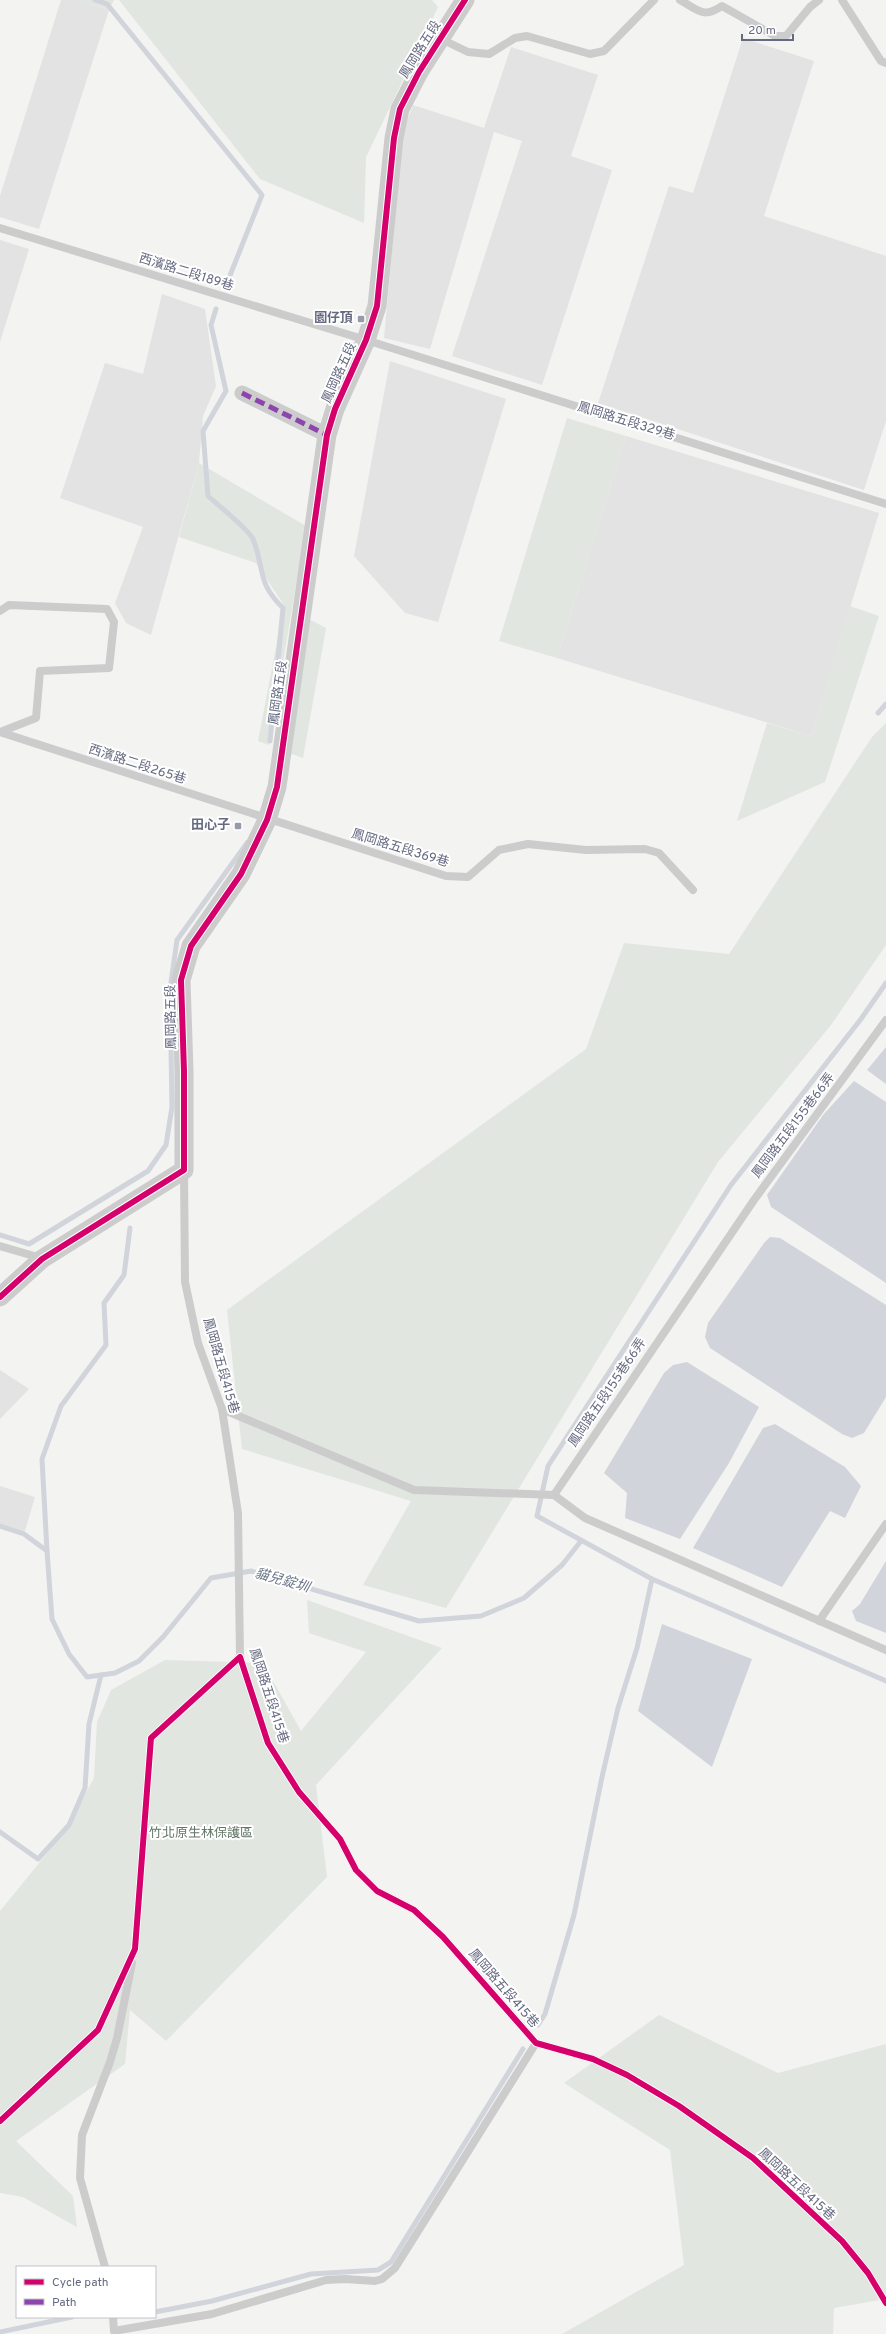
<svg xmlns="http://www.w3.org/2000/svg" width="886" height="2334" viewBox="0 0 886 2334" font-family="Overpass,'Noto Sans TC',sans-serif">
<rect width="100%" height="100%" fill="#f3f3f2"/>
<g fill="#e3e3e4">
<polygon points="61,0 78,0 109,10 39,229 0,217 0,196"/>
<polygon points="743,38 814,61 764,216 886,256 886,421 864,490 598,403 669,186 693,193"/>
<polygon points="511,47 598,75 571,156 612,170 542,385 452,356 522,141 494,132 430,349 384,338 403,131 413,105 484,128"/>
<polygon points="0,240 29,249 0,342"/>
<polygon points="162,294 205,309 216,386 203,416 199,463 151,635 126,623 115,603 143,527 60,498 105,363 143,374"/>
<polygon points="390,361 506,399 438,622 405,613 354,556"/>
<polygon points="626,436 879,513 811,736 557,658"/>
<polygon points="0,1370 29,1389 0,1419"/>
<polygon points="0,1486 35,1497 24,1534 0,1526"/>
</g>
<g fill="#e1e6e1">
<polygon points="78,0 114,0 109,10"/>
<polygon points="119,0 432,0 438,7 366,157 364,223 260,179"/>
<polygon points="567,418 626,436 557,658 499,641"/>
<polygon points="199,463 306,526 269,745 258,741 284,605 256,563 179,537"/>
<polygon points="850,606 879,616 825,782 737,821 767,723 811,736"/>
<polygon points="307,618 326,628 303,758 287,752"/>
<polygon points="886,723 886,945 831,1025 718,1162 446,1608 363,1585 411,1501 242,1449 227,1310 586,1049 624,943 729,954 872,737"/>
<polygon points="307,1600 442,1648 316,1785 327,1877 166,2041 130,2010 125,2064 16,2141 73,2196 77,2227 23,2197 0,2193 0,1911 66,1830 94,1778 97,1722 111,1690 165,1660 263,1663 301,1731 366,1652 309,1633"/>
<polygon points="659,2015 778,2073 886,2044 886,2299 834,2308 833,2334 562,2334 684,2265 670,2150 564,2083"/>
</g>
<g fill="#d1d4da">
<polygon points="886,1047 886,1084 867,1070"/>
<polygon points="854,1081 886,1102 886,1283 771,1207 767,1195 823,1115"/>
<polygon points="770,1237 780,1238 886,1305 886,1397 864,1433 852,1438 842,1434 710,1348 705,1337 708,1323 764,1243"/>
<polygon points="687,1362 759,1407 729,1463 680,1539 625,1518 627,1493 604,1473 664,1373 673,1365"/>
<polygon points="775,1424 845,1467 861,1486 845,1518 830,1511 782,1587 693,1548 763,1428"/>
<polygon points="886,1561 886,1633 856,1621 852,1611 860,1604"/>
<polygon points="662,1624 752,1659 712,1767 638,1711"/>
</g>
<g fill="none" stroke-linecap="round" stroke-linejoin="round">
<g stroke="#d1d4da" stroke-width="5">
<polyline points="95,0 107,4 262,195 227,283"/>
<path d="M216 309 211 325 226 391 203 431 208 496C217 504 249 530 253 539 265 568 256 582 283 608L270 741"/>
<polyline points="878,713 886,704"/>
<polyline points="886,983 861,1019 731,1185 548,1466 537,1516 652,1579 886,1681"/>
<polyline points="0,1235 29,1244 148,1171 166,1145 172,1107 170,989 177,940 247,843"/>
<polyline points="0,1526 24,1534 47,1551 52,1619 69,1654 87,1677 115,1673 139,1661 163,1637 211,1578 251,1571 419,1621 481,1616 524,1598 562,1565 581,1541"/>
<polyline points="47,1551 42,1459 61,1406 106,1345 104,1303 124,1275 130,1228"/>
<polyline points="0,1832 38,1859 69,1825 85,1788 89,1724 101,1675"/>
<polyline points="538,2025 545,2014 574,1915 602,1777 618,1708 637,1648 652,1579"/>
<polyline points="155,2312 212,2301 311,2274 378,2270 391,2262 523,2049"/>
<polyline points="0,2332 72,2317"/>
</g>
<g stroke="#cccccd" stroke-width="8">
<path d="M680 0C698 10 703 19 722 6L775 36H786L810 7 819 0"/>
<polyline points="842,0 881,61 886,63"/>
<polyline points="441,39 468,52 489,54 515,38 527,36 590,54 604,51 654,0"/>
<polyline points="0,228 366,340 886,504"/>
<polyline points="0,611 9,605 107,609 114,622 109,668 40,671 36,718 0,732"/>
<polyline points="0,732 446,876 468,877 499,850 528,844 586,850 645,849 659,853 693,890"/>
<polyline points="184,1170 185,1282 198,1343 222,1409 238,1513 240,1657 268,1743 299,1792 340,1839 356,1870 377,1891 414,1910 443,1937 536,2043 593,2059 627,2075 679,2106 753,2158 842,2241 868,2273 886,2303"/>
<polyline points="0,1246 41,1258"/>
<polyline points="222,1409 414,1490 554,1495"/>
<polyline points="554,1495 754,1200 886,1020"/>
<polyline points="554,1495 585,1518 886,1650"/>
<polyline points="819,1621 886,1524"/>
<polyline points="0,2121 98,2030 135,1949 151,1738 240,1657"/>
<polyline points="105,2267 80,2178 82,2135 110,2062 117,2038 132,1963"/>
<polyline points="113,2317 114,2331 212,2314 326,2280 345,2279 375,2281 382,2279 395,2268 536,2043"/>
</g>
<polyline stroke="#cccccd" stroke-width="15" points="242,393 327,435"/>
<polyline stroke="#cccccd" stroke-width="19" points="0,1297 42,1259 184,1170 184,1071 181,980 191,946 241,874 267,820 277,787 327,435 335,409 366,340 377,306 394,138 400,109 419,72 465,0"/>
<polyline stroke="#8e44ad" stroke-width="5" stroke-dasharray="10 5" stroke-linecap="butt" points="242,393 327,435"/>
<g stroke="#fff" stroke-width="8">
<g id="cycleway">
<polyline points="0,1297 42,1259 184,1170 184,1071 181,980 191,946 241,874 267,820 277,787 327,435 335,409 366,340 377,306 394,138 400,109 419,72 465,0"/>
<polyline points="0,2121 98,2030 135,1949 151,1738 240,1657 268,1743 299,1792 340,1839 356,1870 377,1891 414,1910 443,1937 536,2043 593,2059 627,2075 679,2106 753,2158 842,2241 868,2273 886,2303"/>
</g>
</g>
<use href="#cycleway" stroke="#d6006c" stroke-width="6"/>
</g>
<g fill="#979aa8" stroke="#fff" stroke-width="1.5">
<rect x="357" y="315" width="8" height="8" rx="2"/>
<rect x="234" y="822" width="8" height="8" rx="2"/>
</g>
<g text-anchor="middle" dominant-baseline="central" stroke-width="4" stroke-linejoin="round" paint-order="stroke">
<g font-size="13" fill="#666a80" stroke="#fff">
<text transform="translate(421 50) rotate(-58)">鳳岡路五段</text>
<text transform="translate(186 273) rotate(17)">西濱路二段189巷</text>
<text transform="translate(340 373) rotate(-66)">鳳岡路五段</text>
<text transform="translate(626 422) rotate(17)">鳳岡路五段329巷</text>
<text transform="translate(279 693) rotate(-82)">鳳岡路五段</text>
<text transform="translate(137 765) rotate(18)">西濱路二段265巷</text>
<text transform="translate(400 849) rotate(17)">鳳岡路五段369巷</text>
<text transform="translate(172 1017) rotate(-91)">鳳岡路五段</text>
<text transform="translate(794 1126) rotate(-53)">鳳岡路五段155巷66弄</text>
<text transform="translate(220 1366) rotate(74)">鳳岡路五段415巷</text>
<text transform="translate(608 1393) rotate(-56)">鳳岡路五段155巷66弄</text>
<text transform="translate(268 1696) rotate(72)">鳳岡路五段415巷</text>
<text transform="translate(503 1989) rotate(49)">鳳岡路五段415巷</text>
<text transform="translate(796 2185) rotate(43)">鳳岡路五段415巷</text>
</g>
<g font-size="13" font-weight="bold" fill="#666a80" stroke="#fff" text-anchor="end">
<text x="353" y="319">園仔頂</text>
<text x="230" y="826">田心子</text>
</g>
<g font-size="13" fill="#647768" stroke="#fff">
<text x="201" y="1834">竹北原生林保護區</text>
</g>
<g font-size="14" font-style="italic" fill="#6c768a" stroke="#fff">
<text transform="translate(282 1581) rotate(16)">貓兒錠圳</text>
</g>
</g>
<rect x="16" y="2266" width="140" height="52" fill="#ffffff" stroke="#c2c3cc"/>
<rect x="24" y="2279" width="20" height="6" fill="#d6006c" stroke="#c2c3cc"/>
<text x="52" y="2286" font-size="12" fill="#666a80">Cycle path</text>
<rect x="24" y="2299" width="20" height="6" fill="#8e44ad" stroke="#c2c3cc"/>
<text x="52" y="2306" font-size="12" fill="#666a80">Path</text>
<path d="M742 34v6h51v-6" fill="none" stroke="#666a80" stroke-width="2"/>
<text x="748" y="34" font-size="12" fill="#666a80" stroke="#ffffff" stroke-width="3" paint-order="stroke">20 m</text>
</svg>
